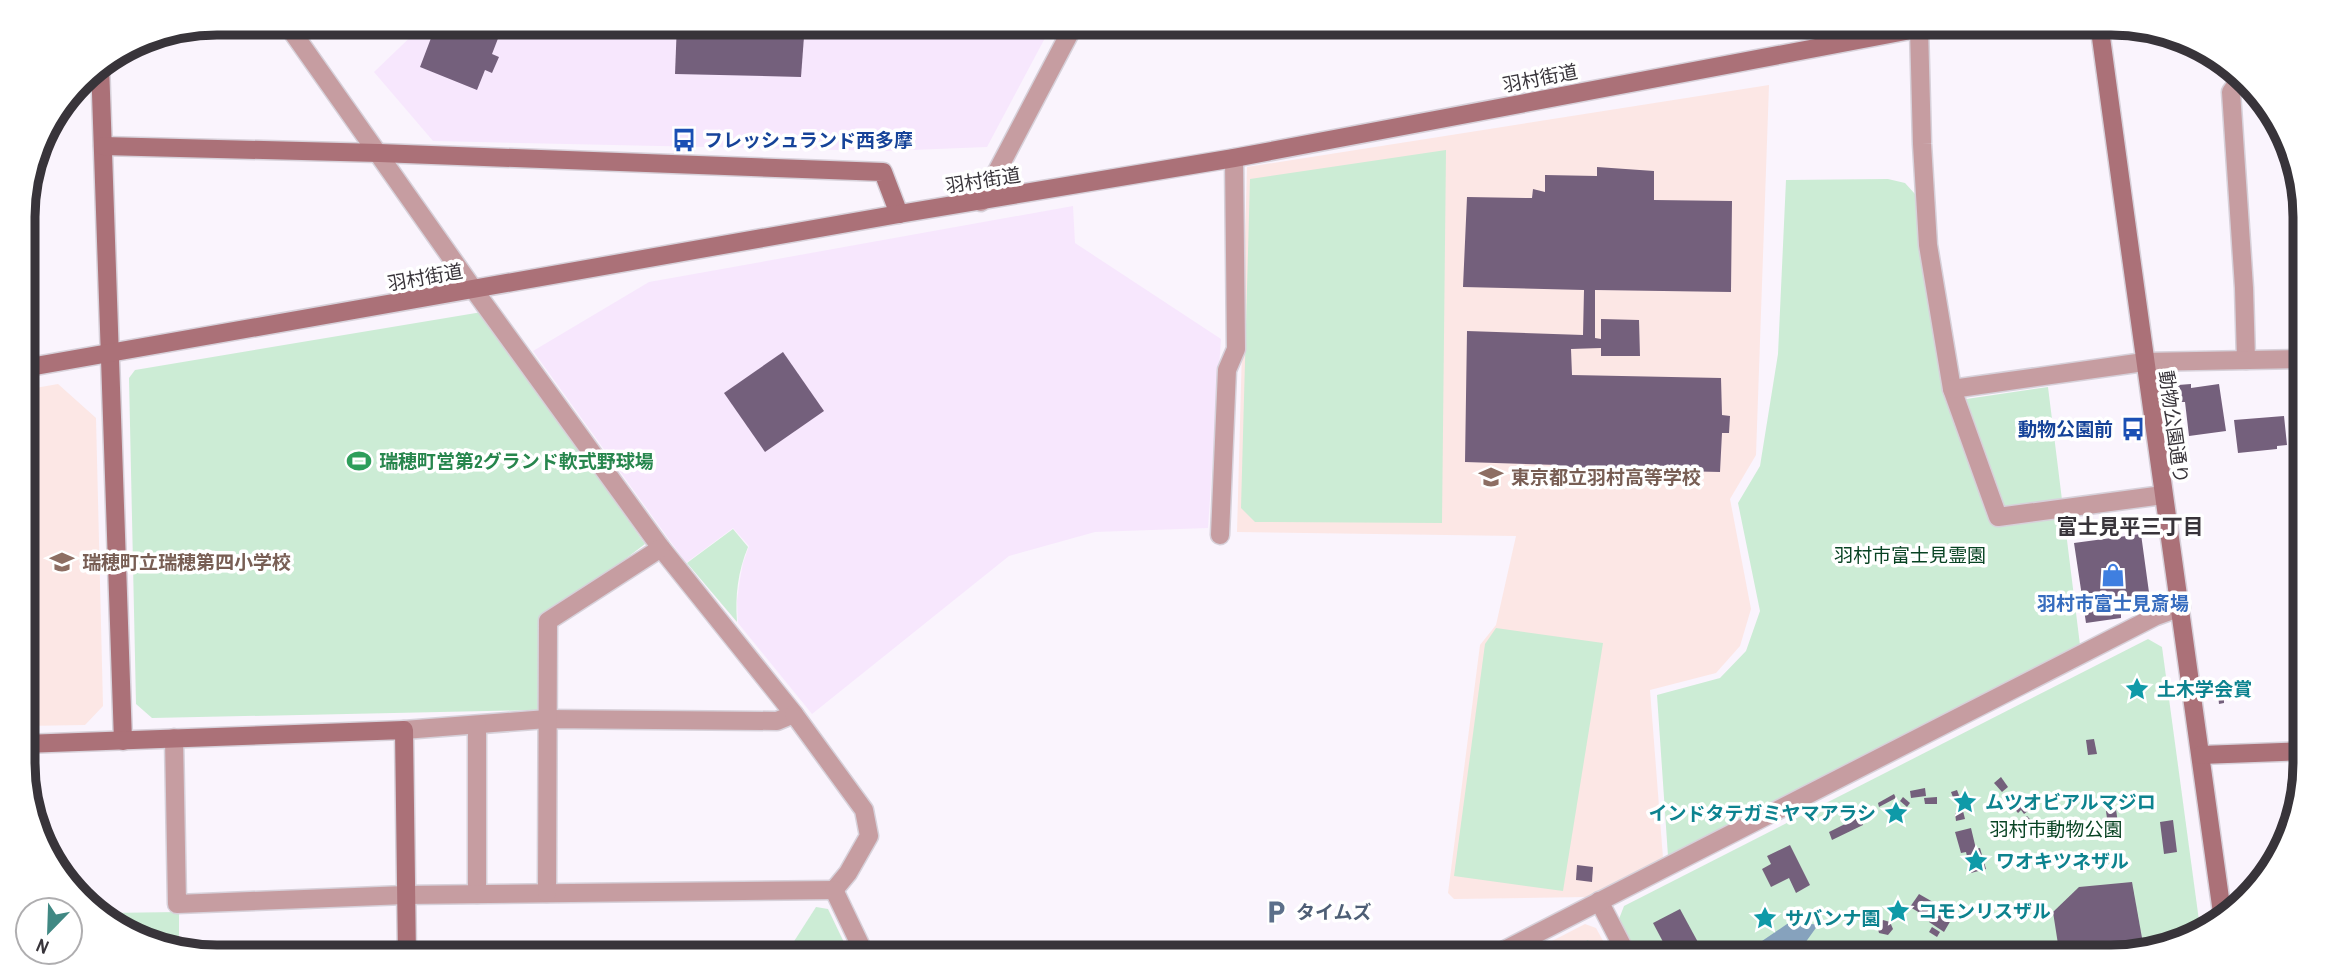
<svg xmlns="http://www.w3.org/2000/svg" width="2328" height="980" viewBox="0 0 2328 980" font-family="'Archivo Narrow','Noto Sans JP',sans-serif">
<rect width="100%" height="100%" fill="#faf4fd"/>
<g fill="#f7e7fd">
<polygon points="425,23 1053,23 987,147 887,151 433,141 374,72"/>
<polygon points="1073,206 1075,243 1221,339 1208,528 1095,532 1009,556 812,714 738,623 737,601 740,579 743,563 749,546 733,528 686,563 533,351 649,282"/>
</g>
<g fill="#fce7e5">
<polygon points="1769,85 1756,455 1730,499 1751,609 1740,646 1716,673 1650,690 1663,858 1587,897 1454,899 1448,893 1480,645 1496,625 1516,536 1237,532 1247,167"/>
<polygon points="58,384 96,418 103,706 85,725 24,726 24,390"/>
<polygon points="1585,924 1596,928 1612,957 1521,957"/>
</g>
<g fill="#ccecd5">
<polygon points="1446,150 1442,523 1255,522 1241,508 1250,179"/>
<polygon points="1888,179 1905,183 1915,194 1946,402 2048,387 2080,645 1668,856 1657,695 1720,678 1746,651 1760,611 1738,503 1760,466 1778,354 1786,180"/>
<polygon points="482,312 645,544 544,621 540,710 152,718 136,704 129,378 135,370"/>
<path d="M733 529 748 547C738 571 735 595 737 622L687 563Z"/>
<polygon points="1496,628 1603,643 1563,891 1454,876 1485,644"/>
<polygon points="2148,639 2162,647 2200,928 2123,957 1639,957 1619,919 1624,906"/>
<polygon points="816,907 828,909 851,957 784,957"/>
<polygon points="179,912 179,950 143,943 105,913"/>
<polygon points="1588,940 1598,957 1554,957"/>
</g>
<polygon fill="#86a2bd" points="1800,922 1818,925 1800,950 1792,946 1776,957 1740,956 1787,924"/>
<g fill="#74607c">
<polygon points="466,23 504,23 492,54 499,57 492,73 485,70 477,90 420,67 436,25 461,35"/>
<polygon points="677,23 805,23 801,77 675,74"/>
<polygon points="1597,167 1654,171 1654,200 1732,201 1731,292 1595,290 1595,338 1601,339 1601,319 1639,320 1640,356 1601,356 1601,348 1571,349 1572,375 1721,378 1722,415 1730,416 1729,433 1722,433 1720,472 1598,469 1597,475 1570,475 1569,480 1557,479 1558,465 1465,462 1467,331 1583,335 1584,290 1463,287 1467,197 1532,198 1533,189 1545,192 1545,175 1597,176"/>
<polygon points="783,352 824,411 765,452 724,393"/>
<polygon points="2191,384 2191,388 2219,384 2226,431 2189,436 2185,402 2180,402 2178,385"/>
<polygon points="2284,416 2287,445 2277,446 2277,449 2238,453 2234,420"/>
<polygon points="2141,534 2151,607 2121,611 2121,618 2086,623 2074,543"/>
<polygon points="2218,694 2224,694 2224,703 2219,704"/>
<polygon points="2094,739 2097,754 2088,755 2086,740"/>
<polygon points="2001,777 2008,787 2002,792 1994,783"/>
<polygon points="1925,788 1926,796 1911,798 1910,791"/>
<polygon points="1957,790 1960,798 1954,800 1951,792"/>
<polygon points="2012,792 2028,811 2024,814 2021,810 2018,813 2005,798"/>
<polygon points="1894,794 1896,798 1879,807 1878,803"/>
<polygon points="1903,797 1910,803 1907,807 1900,801"/>
<polygon points="1937,797 1937,804 1925,804 1924,798"/>
<polygon points="2116,809 2118,824 2108,826 2106,811"/>
<polygon points="1963,811 1965,819 1956,821 1955,813"/>
<polygon points="2027,816 2039,829 2032,836 2019,823"/>
<polygon points="1859,817 1863,825 1832,840 1829,832"/>
<polygon points="2173,820 2177,852 2164,854 2160,822"/>
<polygon points="1971,828 1976,849 1980,848 1986,869 1971,873 1966,852 1961,853 1955,832"/>
<polygon points="1790,845 1810,885 1796,893 1789,878 1771,887 1762,869 1771,864 1767,856"/>
<polygon points="1577,865 1593,867 1592,882 1576,880"/>
<polygon points="2132,882 2144,949 2132,954 2103,957 2060,957 2053,912 2079,887"/>
<polygon points="1919,894 1933,902 1925,916 1910,907"/>
<polygon points="1895,903 1903,905 1905,913 1901,919 1892,917 1890,910"/>
<polygon points="1680,909 1706,957 1671,957 1653,923"/>
<polygon points="1937,911 1951,920 1944,932 1929,922"/>
<polygon points="1883,920 1890,922 1893,929 1888,935 1879,933 1877,925"/>
<polygon points="1932,927 1940,932 1937,937 1929,932"/>
<polygon points="1922,943 1929,947 1921,957 1916,953"/>
<polygon points="1896,946 1908,957 1887,957"/>
</g>
<g fill="none" stroke-linecap="round" stroke-linejoin="round">
<g stroke="#d7d1da" stroke-width="21">
<g id="street">
<polyline points="286,23 474,290 661,548 794,714 777,721 547,719 404,730"/>
<polyline points="1919,28 1922,144 1928,245 1952,389 1998,517 2163,495"/>
<polyline points="2240,79 2231,92 2244,288 2246,360"/>
<polyline points="981,202 1075,23"/>
<polyline points="1952,389 2144,362 2304,359"/>
<polyline points="1220,535 1227,370 1236,349 1234,158"/>
<polyline points="794,714 864,810 869,836 848,873 834,890"/>
<polyline points="477,725 477,894"/>
<polyline points="174,738 177,904 405,895 834,890"/>
<polyline points="834,890 866,957"/>
<polyline points="547,893 548,621 661,548"/>
<polyline points="1599,901 1628,957"/>
<polyline points="1491,957 2156,616 2181,607"/>
</g>
</g>
<g stroke="#d7d1da" stroke-width="21">
<g id="secondary">
<path d="M2099 23C2139 322 2183 620 2223 920"/>
<polyline points="100,64 123,741"/>
<polyline points="103,146 379,153 883,172 899,214"/>
<polyline points="24,368 899,214 1234,158 1948,23"/>
<polyline points="24,744 404,730 407,957"/>
<polyline points="2201,755 2305,751"/>
</g>
</g>
<use href="#street" stroke="#c69da1" stroke-width="18"/>
<use href="#secondary" stroke="#ab7178" stroke-width="18"/>
</g>
<defs>
<g id="bus-bare" transform="scale(1.89)"><path d="M-5-6H5V4H4V6H2V4H-2V6H-4V4H-5ZM-3.5-4V0h7V-4ZM-3.5 1.2v1.5H-2V1.2ZM2 1.2v1.5H3.5V1.2Z" fill="#1a4fb4" stroke="#fff" stroke-width="2.5" paint-order="stroke"/></g>
<g id="stadium-bare" transform="scale(1.89)"><path d="M0-5a6.5 5 0 1 0 0 10a6.5 5 0 1 0 0-10ZM-3.5-1.8h7v3.6h-7Z" fill="#2e9e5b" stroke="#fff" stroke-width="2.5" paint-order="stroke"/></g>
<g id="school-bare" transform="scale(1.89)"><path d="M0-5L7-2L0 1L-7-2ZM-4 1L0 2.5L4 1V4Q0 6-4 4Z" fill="#8d6e63" stroke="#fff" stroke-width="2.5" paint-order="stroke"/></g>
<g id="shop-bare" transform="scale(1.89)"><path d="M-5-2.5h2.3a2.7 3.5 0 0 1 5.4 0H5L5.5 6h-11ZM-1.5-2.5h3a1.5 2.3 0 0 0-3 0Z" fill="#3f7fe0" stroke="#fff" stroke-width="2.5" paint-order="stroke"/></g>
<g id="sight-bare" transform="scale(1.89)"><path d="M0-6L1.8-2.2L6-1.7L2.9 1.2L3.7 5.4L0 3.3L-3.7 5.4L-2.9 1.2L-6-1.7L-1.8-2.2Z" fill="#0f9aa8" stroke="#fff" stroke-width="2.5" paint-order="stroke"/></g>
<g id="parking-bare" transform="scale(1.89)"><path d="M-3.5-5.5H1a3.5 3.5 0 0 1 0 7H-1V5.5H-3.5ZM-1-3.4V-.6H.8a1.4 1.4 0 0 0 0-2.8Z" fill="#5c6f8a" stroke="#fff" stroke-width="2.5" paint-order="stroke"/></g>
</defs>
<g fill-rule="evenodd">
<use href="#bus-bare" x="684" y="140"/>
<use href="#bus-bare" x="2133" y="429"/>
<use href="#stadium-bare" x="359" y="461"/>
<use href="#school-bare" x="1491" y="477"/>
<use href="#school-bare" x="62" y="562"/>
<use href="#shop-bare" x="2113" y="575"/>
<use href="#sight-bare" x="2137" y="689"/>
<use href="#sight-bare" x="1965" y="802"/>
<use href="#sight-bare" x="1896" y="813"/>
<use href="#sight-bare" x="1976" y="861"/>
<use href="#sight-bare" x="1898" y="911"/>
<use href="#parking-bare" x="1276" y="912"/>
<use href="#sight-bare" x="1765" y="918"/>
</g>
<g text-anchor="middle" dominant-baseline="central" stroke-width="7" stroke-linejoin="round" paint-order="stroke">
<g font-size="19" fill="#38343a" stroke="#fff">
<text transform="translate(1540 78) rotate(-11)">羽村街道</text>
<text transform="translate(983 180) rotate(-9)">羽村街道</text>
<text transform="translate(425 277) rotate(-10)">羽村街道</text>
<text transform="translate(2174 427) rotate(82)">動物公園通り</text>
</g>
<g font-size="19" font-weight="bold" fill="#164399" stroke="#fff" text-anchor="start">
<text x="704" y="140">フレッシュランド西多摩</text>
<text x="2113" y="429" text-anchor="end">動物公園前</text>
</g>
<g font-size="19" font-weight="bold" fill="#27864d" stroke="#fff" text-anchor="start">
<text x="379" y="461">瑞穂町営第2グランド軟式野球場</text>
</g>
<g font-size="19" font-weight="bold" fill="#785e54" stroke="#fff" text-anchor="start">
<text x="1511" y="477">東京都立羽村高等学校</text>
<text x="82" y="562">瑞穂町立瑞穂第四小学校</text>
</g>
<g font-size="19" fill="#084323" stroke="#fff">
<text x="1910" y="555">羽村市富士見霊園</text>
<text x="2056" y="829">羽村市動物公園</text>
</g>
<g font-size="19" font-weight="bold" fill="#366cbe" stroke="#fff">
<text x="2113" y="603">羽村市富士見斎場</text>
</g>
<g font-size="19" font-weight="bold" fill="#0d838f" stroke="#fff" text-anchor="start">
<text x="2157" y="689">土木学会賞</text>
<text x="1985" y="802">ムツオビアルマジロ</text>
<text x="1876" y="813" text-anchor="end">インドタテガミヤマアラシ</text>
<text x="1996" y="861">ワオキツネザル</text>
<text x="1918" y="911">コモンリスザル</text>
<text x="1785" y="918">サバンナ園</text>
</g>
<g font-size="19" font-weight="bold" fill="#4e5e75" stroke="#fff" text-anchor="start">
<text x="1296" y="912">タイムズ</text>
</g>
<g font-size="21" font-weight="bold" fill="#38343a" stroke="#fff">
<text x="2130" y="526">富士見平三丁目</text>
</g>
</g>
<path d="M0 0H2328V980H0ZM217 35H2111A182 182 0 0 1 2293 217V763A182 182 0 0 1 2111 945H217A182 182 0 0 1 35 763V217A182 182 0 0 1 217 35Z" fill="#fff" fill-rule="evenodd"/>
<path fill="none" stroke="#38343a" stroke-width="9" d="M217 35H2111A182 182 0 0 1 2293 217V763A182 182 0 0 1 2111 945H217A182 182 0 0 1 35 763V217A182 182 0 0 1 217 35Z"/>
<g transform="translate(49 931) rotate(203)"><circle r="33" fill="#ffffff" stroke="#afaeb0" stroke-width="2"/>
<path d="M0-5L12 26L0 18L-12 26Z" fill="#408883"/>
<text y="-10" font-size="19" font-weight="bold" text-anchor="middle" fill="#38343a">N</text>
</g>
</svg>
